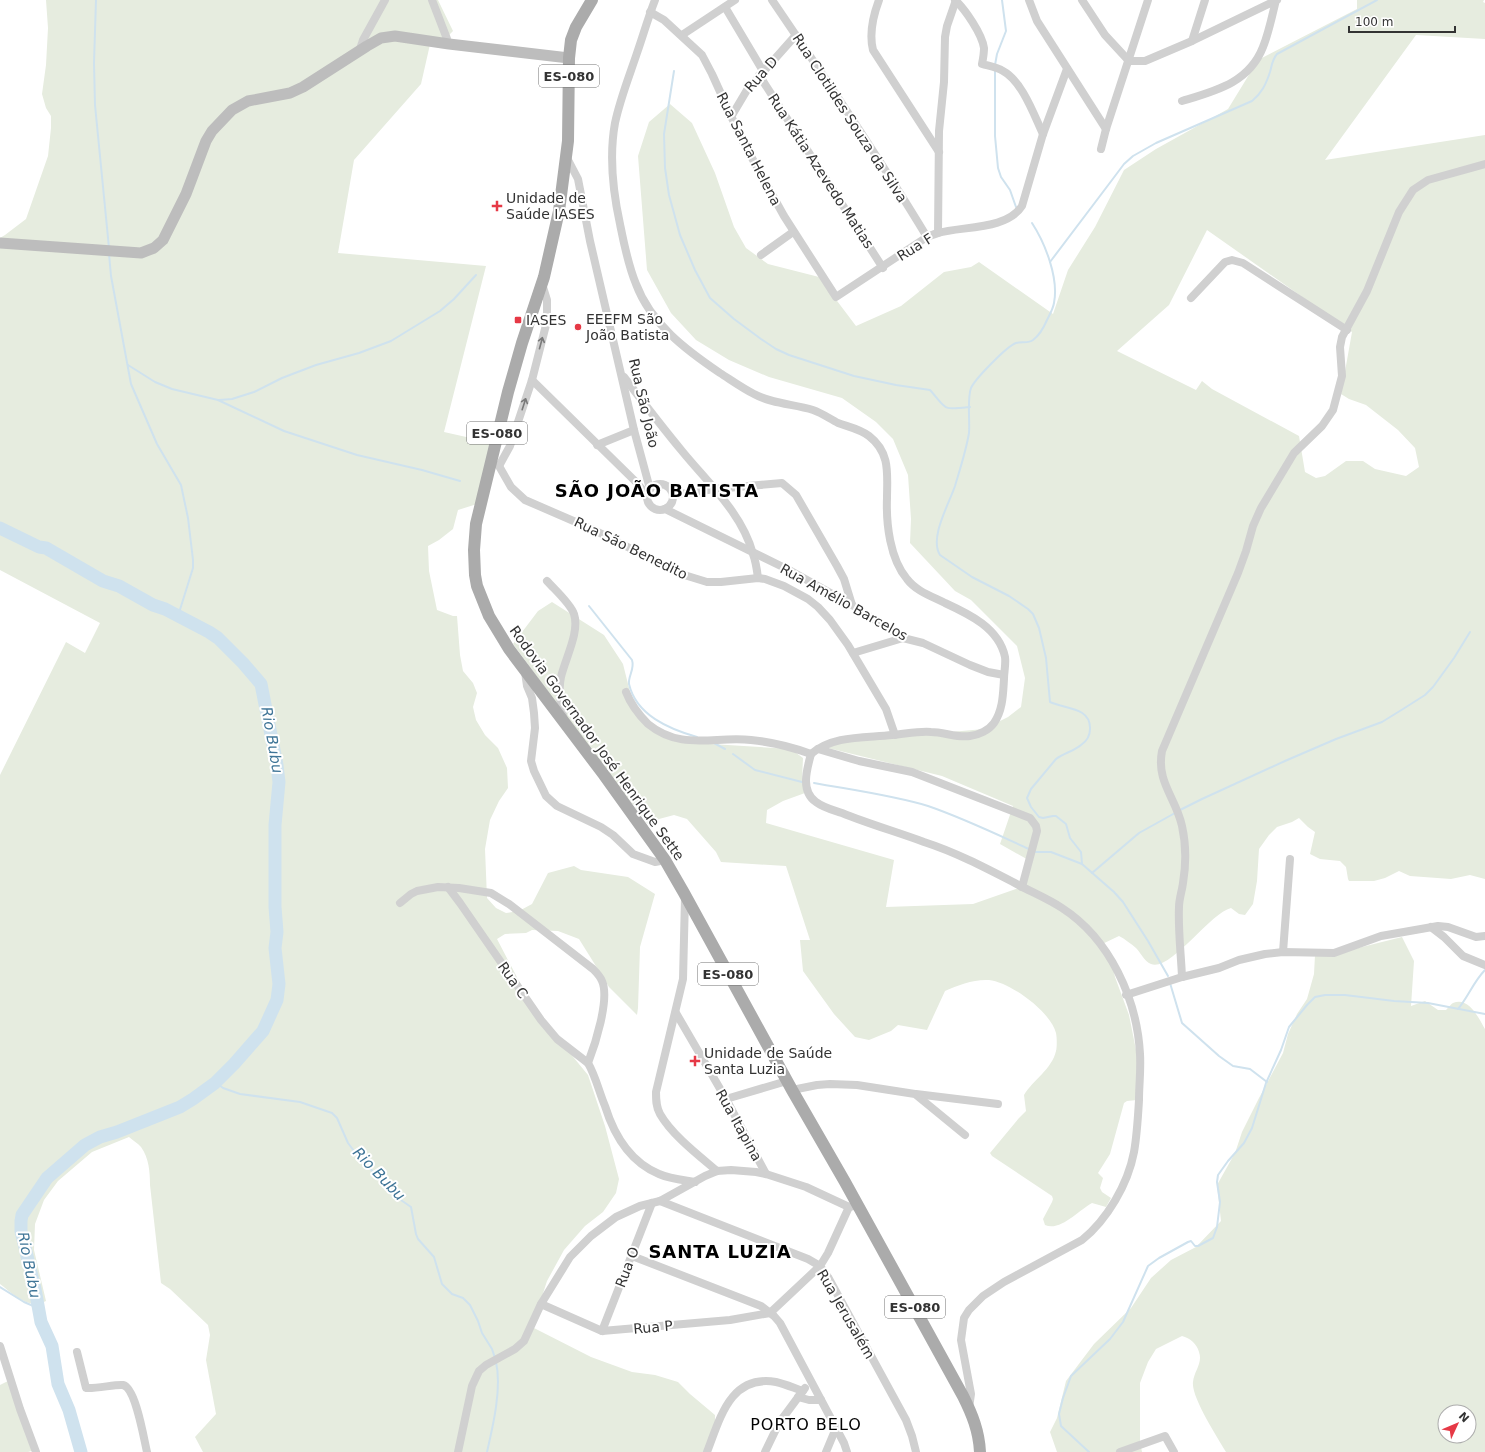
<svg xmlns="http://www.w3.org/2000/svg" width="1485" height="1452" viewBox="0 0 1485 1452" font-family="'DejaVu Sans',sans-serif">
<rect width="100%" height="100%" fill="#fff"/>
<g fill="#e6ecdf" fill-rule="evenodd">
<path d="M46 0H438L453 31 442 42 431 40 421 84 354 160 338 253 486 266 444 432 493 443 477 504 458 510 453 529 439 540 428 546 429 571 437 610 453 616H457L460 655 463 671 473 683 477 693 473 707 476 720 485 735 498 748 507 768 508 788 499 801 490 820 485 849 487 898 496 908 506 913 519 911 532 904 548 873 574 866 581 870 628 877 655 894 640 947 638 1008 637 1015 609 987 579 939 558 931 532 930 526 933 505 934 497 939 533 1008 588 1075 605 1126 619 1179 616 1193 603 1212 585 1226 564 1250 547 1281 532 1327 591 1357 632 1372 655 1375 678 1382 690 1394 715 1415V1426L705 1452H203L195 1437 216 1414 206 1360 210 1335 208 1325 170 1289 161 1283 150 1185C150 1172 149 1158 141 1147 138 1143 132 1140 129 1137L92 1152 58 1181 44 1200 35 1224 34 1250 46 1301C28 1310 13 1294 0 1284V775L66 642 85 653 100 623 0 570V238L5 235 26 219 48 156 51 128V116L46 108 42 94 46 65 48 28Z"/>
<path d="M1357 0H1484L1483 2 1485 3V39L1416 35 1325 160 1485 135V879L1470 875 1451 879 1410 876 1399 871 1385 878 1374 881H1349L1348 879 1346 867 1340 861 1320 859 1310 854 1315 832 1308 827 1299 818 1292 822 1277 827 1269 835 1259 849 1257 881 1253 904 1245 915 1239 914 1231 908C1210 913 1170 972 1151 964 1144 961 1141 953 1136 948 1131 944 1125 939 1119 936L1098 946 1111 958 1115 977 1129 1015 1137 1055V1100L1127 1101 1124 1103 1110 1154 1098 1173 1103 1178 1100 1188 1102 1192 1111 1198 1106 1207 1092 1203C1079 1210 1060 1232 1045 1225L1043 1219 1052 1202 1053 1199 1052 1196 992 1156 990 1153 1019 1118 1026 1111 1024 1095C1033 1080 1052 1069 1056 1051 1057 1047 1057 1038 1056 1033 1051 1012 1010 982 989 980 974 979 958 985 945 991L927 1030 898 1025 891 1031 869 1040 855 1037 834 1014 803 971 800 940H810L786 866 721 862 716 852 687 819 674 815 659 819 650 827 603 766 513 644 538 611 552 602 604 635 623 664 633 704 650 723 679 742 791 749 803 758 802 780 805 793 783 801 767 810 766 823 894 860 886 907 973 904 1019 888 1032 862 1000 844 1013 806 942 776 824 747 840 742 984 729 1008 717 1021 707 1025 678 1017 646 971 600 955 591 910 543 911 519 908 475 893 439 876 422 842 398 769 377 729 360 696 340 671 313 647 270 638 156 649 122 670 104 692 123 715 173 734 227 746 248 768 264 819 277 856 326 901 306 944 272 971 267 979 262 1053 314 1068 270 1095 227 1124 170 1156 149 1228 109 1258 60 1357 9ZM1207 230 1352 332 1341 394 1349 399 1366 405 1398 430 1415 448 1419 467 1406 476 1375 469 1363 461H1346L1325 476 1316 478 1305 472 1299 436 1212 389 1202 381 1196 390 1117 351 1169 305Z"/>
<path d="M1402 937 1414 961 1411 1006 1425 1001 1438 1010H1446C1448 1008 1451 1004 1453 1003 1469 996 1479 1019 1485 1029V1452H1226C1218 1438 1191 1397 1193 1382 1194 1371 1203 1363 1199 1352 1197 1344 1190 1338 1182 1336L1156 1349 1148 1362 1140 1383V1442L1142 1452H1057L1050 1432 1057 1418 1066 1381 1094 1344 1131 1308 1151 1278 1171 1260 1196 1247 1221 1221 1217 1185 1235 1153 1242 1132 1259 1098 1283 1053 1288 1034 1297 1014 1307 999 1314 974 1315 955 1338 953ZM1445 1412H1469V1436H1445Z"/>
<polygon points="8,1381 35,1450 28,1452 0,1452 0,1385"/>
</g>
<g fill="none" stroke-linecap="round" stroke-linejoin="round">
<g stroke="#cfe2ee" stroke-width="2">
<polyline points="96,0 94,63 95,105 109,248"/>
<polyline points="995,65 997,54 1006,31 1002,0"/>
<polyline points="995,70 995,136 998,168 1001,177 1010,190 1016,207"/>
<path d="M674 71 664 134 665 168 669 195 680 235 695 270 710 298 734 319 761 339 776 349 789 355 854 376 896 385 930 390C948 410 941 410 970 407"/>
<path d="M1032 223C1045 243 1059 278 1054 303 1053 309 1050 314 1047 320 1044 327 1040 335 1033 340 1028 344 1022 341 1016 343 1007 346 975 379 971 388 967 398 970 421 969 433 966 451 960 469 955 486 949 504 929 538 940 555L972 577 1009 596 1028 609 1033 614 1039 628 1046 658 1050 702C1065 709 1091 707 1090 729 1090 736 1087 741 1081 745 1074 751 1064 753 1056 759L1031 789 1027 798 1031 807 1039 817 1043 818 1053 816H1056L1066 824 1070 838 1081 852 1082 864"/>
<polyline points="109,254 111,276 131,384 157,444 181,485 188,518 193,560 193,568 178,616"/>
<path d="M1050 262 1112 180 1124 164 1133 156 1156 143 1252 101C1262 93 1266 84 1270 72 1272 65 1272 60 1277 54L1377 0"/>
<polyline points="128,365 155,382 172,389 218,400 284,431 357,455 422,470 460,481"/>
<polyline points="219,400 232,399 254,392 282,378 316,365 359,353 391,341 440,311 454,299 476,275"/>
<path d="M589 606 632 660C635 669 628 676 629 684 636 715 669 729 697 737"/>
<polyline points="714,743 725,749"/>
<polyline points="733,754 755,770 802,782"/>
<path d="M814 783C852 790 891 795 928 806 963 818 996 834 1029 849"/>
<polyline points="1180,810 1202,799 1285,761 1336,739 1382,722 1403,709 1425,695 1433,687 1454,658 1470,632"/>
<polyline points="1035,852 1051,852 1082,864 1114,892 1123,902 1148,941 1168,976"/>
<polyline points="1092,873 1139,833 1175,813"/>
<polyline points="1170,983 1182,1023 1219,1056 1233,1066 1250,1069 1267,1082"/>
<path d="M1458 1009C1468 997 1474 981 1485 970"/>
<polyline points="215,1082 223,1088 240,1094 300,1102 332,1113 337,1118 348,1143 357,1155 398,1198 411,1207 416,1234 418,1239 434,1257 442,1284 452,1294 463,1298 470,1305 478,1321 482,1333 492,1349 495,1358"/>
<polyline points="0,1287 24,1302 38,1308"/>
<path d="M487 1452C493 1426 502 1388 496 1362"/>
<polyline points="1089,1452 1061,1426 1059,1414 1063,1398 1071,1376 1110,1339 1123,1322 1148,1266 1159,1258 1188,1242 1191,1241 1195,1246 1198,1246 1213,1238 1217,1227 1220,1202 1217,1182 1218,1175 1228,1161 1244,1143 1252,1128 1266,1083 1281,1050 1289,1027 1307,1005 1315,997 1325,995 1345,995 1394,1001 1428,1003 1485,1014"/>
</g>
<polyline stroke="#cfe2ee" stroke-width="13" points="0,528 39,547 46,548 103,581 119,586 153,605 165,609 209,632 218,638 243,663 261,684 277,765 279,782 275,825 275,907 277,932 275,948 279,984 277,1000 263,1031 234,1064 215,1083 193,1099 180,1107 117,1132 100,1137 85,1145 47,1178 22,1215 21,1221 21,1231 35,1289 41,1322 52,1346 58,1384 69,1410 81,1452"/>
<g stroke="#d0d0d0" stroke-width="8">
<polyline points="432,0 449,44"/>
<path d="M655 0C648 18 643 36 637 53 629 77 620 99 615 123 609 156 613 192 620 224 624 244 628 265 636 284 651 324 686 350 720 373 731 380 742 388 754 394 772 404 794 404 813 410 822 413 830 419 838 423 849 427 860 429 869 436 891 453 887 475 887 498 886 524 890 559 907 579 916 591 931 596 945 603 969 614 999 628 1005 657 1006 664 1004 672 1004 679 1003 694 1003 710 994 723 989 730 979 735 970 736 957 738 944 732 931 732 918 731 905 734 892 735 865 738 833 735 811 754"/>
<path d="M772 0C825 78 878 156 927 237"/>
<path d="M879 0C873 16 869 34 873 50L939 152"/>
<path d="M955 0C965 9 982 34 984 48 984 53 983 59 982 64 989 66 997 67 1003 71 1022 81 1034 115 1043 134"/>
<polyline points="1029,0 1037,21 1106,129"/>
<polyline points="1082,0 1105,35 1129,61 1145,61 1192,41 1277,0"/>
<polyline points="725,7 763,71"/>
<path d="M650 12 664 20 702 55 712 74 742 140 784 216 836 297 927 237C930 236 934 234 938 233 963 226 1007 230 1022 206L1043 134 1067 69"/>
<polyline points="682,35 735,0"/>
<polyline points="1192,41 1205,0"/>
<polyline points="360,49 363,40 385,0"/>
<polyline points="759,75 883,268"/>
<path d="M1182 101C1215 91 1249 83 1263 47 1269 32 1272 16 1276 0"/>
<polyline points="731,117 747,90 796,35"/>
<polyline points="1101,149 1106,129 1148,0"/>
<polyline points="567,158 578,179 590,241 634,430 650,489"/>
<polyline points="938,233 939,131 944,82 945,37 947,26 956,0"/>
<polyline points="761,255 793,232"/>
<polyline points="1191,298 1225,262 1232,260 1243,263 1347,330"/>
<path d="M624 377C643 402 662 427 682 451 708 483 742 513 753 554 756 562 757 570 758 578"/>
<polyline points="532,380 636,482 647,495"/>
<polyline points="597,445 634,430"/>
<polyline points="499,466 511,487 525,500 592,529 681,574 707,582 721,582 758,578 765,579 784,586 808,599 818,607 830,620 848,645 886,709 895,735"/>
<polyline points="499,466 510,446 532,380 547,321 547,300 542,284"/>
<circle cx="660" cy="497" r="13"/>
<polyline points="673,495 715,489 782,483 796,495 837,566 844,579 852,605"/>
<polyline points="665,509 789,570 852,605 903,638 923,643 970,665 988,672 1004,675"/>
<path d="M547 581C555 590 570 603 574 614 580 632 565 659 561 677 558 692 561 706 564 720"/>
<polyline points="853,653 903,638"/>
<polyline points="525,672 527,686 532,698 534,713 535,728 531,761 534,771 546,796 557,806 601,827 613,835 633,854 655,862 665,860"/>
<path d="M626 692C631 705 638 714 648 724 681 751 714 736 751 740 771 742 792 747 811 754"/>
<polyline points="818,749 859,761 912,772 1030,818 1036,826 1037,831 1022,887"/>
<path d="M811 754C807 769 800 791 816 802 824 808 833 810 842 813 869 824 897 832 924 842 955 852 984 867 1013 882 1029 891 1047 898 1062 908 1110 939 1137 999 1140 1054 1141 1070 1139 1085 1139 1100 1138 1117 1137 1135 1134 1152 1128 1184 1107 1220 1082 1240L1004 1282 983 1296 969 1310 964 1318 961 1340 971 1394 969 1408"/>
<polyline points="448,887 460,903 541,1020 557,1039 588,1063"/>
<path d="M685 898 683 979 656 1092C656 1100 656 1107 660 1114 672 1135 698 1155 717 1171"/>
<path d="M400 903 411 894 417 891 438 887 459 888 491 893 509 904 593 969C596 972 600 976 602 981 610 999 595 1045 588 1063 596 1077 599 1092 605 1106 614 1135 630 1162 659 1174 670 1179 683 1180 695 1182"/>
<polyline points="1431,927 1444,937 1463,956 1485,965"/>
<polyline points="1283,952 1290,859"/>
<path d="M1182 977C1181 954 1178 930 1179 907 1179 899 1182 891 1183 883 1186 865 1186 844 1182 826 1176 798 1156 782 1162 751L1238 573 1246 551 1253 526 1261 508 1294 453 1322 426 1333 410 1342 376 1340 347 1342 337 1367 291 1399 212 1413 190 1428 180 1485 164"/>
<polyline points="1126,995 1182,977 1219,968 1239,960 1265,954 1283,952 1334,953 1381,936 1438,926 1448,927 1476,937 1485,936"/>
<polyline points="676,1013 726,1099 766,1174"/>
<polyline points="792,1090 817,1085 830,1084 857,1085 915,1094 965,1135"/>
<polyline points="916,1094 998,1104"/>
<polyline points="726,1099 787,1081"/>
<polyline points="660,1201 808,1259 820,1266 828,1277 906,1420 912,1436 916,1452"/>
<polyline points="632,1256 761,1306 774,1316 780,1323 844,1443 847,1452"/>
<polyline points="541,1304 602,1331 730,1320 770,1313 820,1266 828,1253 849,1207"/>
<polyline points="602,1331 652,1203"/>
<polyline points="0,1346 20,1409 36,1452"/>
<path d="M77 1352 86 1388C96 1389 116 1384 123 1385 136 1388 144 1440 147 1452"/>
<polyline points="798,1397 809,1400 821,1400"/>
<polyline points="458,1452 472,1386 479,1371 486,1365 515,1349 524,1341 541,1304 570,1257 591,1236 616,1217 640,1206 660,1201 705,1176 717,1171 731,1170 756,1172 766,1174 806,1187 849,1207 858,1205"/>
<path d="M707 1452C720 1419 730 1374 776 1382 785 1384 794 1388 803 1391"/>
<polyline points="765,1452 779,1423 805,1388"/>
<polyline points="826,1452 836,1428"/>
<polyline points="1120,1452 1165,1436 1174,1452"/>
</g>
<polyline stroke="#bdbdbd" stroke-width="11" points="0,243 141,253 154,248 163,240 186,194 206,141 212,131 232,110 248,101 290,93 303,87 367,46 381,38 395,36 449,44 569,58"/>
<path stroke="#ababab" stroke-width="12" d="M592 0 576 27 571 40 569 58 568 141 559 211 544 277 522 343 508 392 476 524 474 550 475 575 477 586 489 616 509 649 604 775 665 860 684 893 792 1090 845 1182 963 1396C972 1414 979 1431 980 1452"/>
</g>
<defs><path id="oneway-shaft" d="M-6 0H5M1.5-3L5.5 0L1.5 3" fill="none" stroke-width="1.6" stroke-linecap="round" stroke-linejoin="round"/></defs>
<g stroke="#7a7a7a">
<use href="#oneway-shaft" transform="translate(541 343) rotate(-75)"/>
<use href="#oneway-shaft" transform="translate(524 404) rotate(-72)"/>
</g>
<g fill="#e63946" stroke="#fff" stroke-width="1.5">
<path d="M495 200h4v4h4v4h-4v4h-4v-4h-4v-4h4z"/>
<rect x="514" y="316" width="8" height="8" rx="2"/>
<circle cx="578" cy="327" r="4"/>
<path d="M693 1055h4v4h4v4h-4v4h-4v-4h-4v-4h4z"/>
</g>
<g text-anchor="middle" dominant-baseline="central" stroke-width="4" stroke-linejoin="round" paint-order="stroke">
<g fill="#fff" stroke="#707070" stroke-width="1">
<rect x="539" y="65" width="60" height="22" rx="3"/>
<rect x="467" y="422" width="60" height="22" rx="3"/>
<rect x="698" y="963" width="60" height="22" rx="3"/>
<rect x="885" y="1296" width="60" height="22" rx="3"/>
</g>
<g font-size="13" font-weight="bold" fill="#333">
<text x="569" y="76">ES-080</text>
<text x="497" y="433">ES-080</text>
<text x="728" y="974">ES-080</text>
<text x="915" y="1307">ES-080</text>
</g>
<g font-size="14" fill="#333" stroke="#fff">
<text transform="translate(761 74) rotate(-49)">Rua D</text>
<text transform="translate(850 118) rotate(57)">Rua Clotildes Souza da Silva</text>
<text transform="translate(749 149) rotate(63)">Rua Santa Helena</text>
<text transform="translate(821 171) rotate(57)">Rua Kátia Azevedo Matias</text>
<text transform="translate(915 247) rotate(-32)">Rua F</text>
<text transform="translate(644 403) rotate(77)">Rua São João</text>
<text transform="translate(631 548) rotate(26)">Rua São Benedito</text>
<text transform="translate(844 602) rotate(29)">Rua Amélio Barcelos</text>
<text transform="translate(597 743) rotate(54)">Rodovia Governador José Henrique Sette</text>
<text transform="translate(513 980) rotate(55)">Rua C</text>
<text transform="translate(739 1125) rotate(61)">Rua Itapina</text>
<text transform="translate(627 1267) rotate(-69)">Rua O</text>
<text transform="translate(846 1314) rotate(60)">Rua Jerusalém</text>
<text transform="translate(653 1327) rotate(-5)">Rua P</text>
</g>
<g font-size="14" fill="#333" stroke="#fff" text-anchor="start">
<text x="506" y="198">Unidade de<tspan x="506" dy="16">Saúde IASES</tspan></text>
<text x="586" y="319">EEEFM São<tspan x="586" dy="16">João Batista</tspan></text>
<text x="526" y="320">IASES</text>
<text x="704" y="1053">Unidade de Saúde<tspan x="704" dy="16">Santa Luzia</tspan></text>
</g>
<g font-size="15" font-style="italic" fill="#3f7597" stroke="#fff">
<text transform="translate(272 740) rotate(80)">Rio Bubu</text>
<text transform="translate(379 1174) rotate(46)">Rio Bubu</text>
<text transform="translate(29 1265) rotate(79)">Rio Bubu</text>
</g>
<g font-size="16" letter-spacing="1" fill="#000" stroke="#fff">
<text x="806" y="1424">PORTO BELO</text>
</g>
<g font-size="18" font-weight="bold" letter-spacing="1" fill="#000" stroke="#fff">
<text x="657" y="490">SÃO JOÃO BATISTA</text>
<text x="720" y="1251">SANTA LUZIA</text>
</g>
</g>
<g transform="translate(1457 1424) rotate(46)"><circle r="19" fill="#ffffff" stroke="#adadad"/>
<path d="M0-3L7 15L0 10L-7 15Z" fill="#e63946"/>
<text y="-6" font-size="11" font-weight="bold" text-anchor="middle" fill="#333333">N</text>
</g>
<path d="M1349 26v6h106v-6" fill="none" stroke="#333333" stroke-width="2"/>
<text x="1355" y="26" font-size="12" fill="#333333" stroke="#ffffff" stroke-width="3" paint-order="stroke">100 m</text>
</svg>
